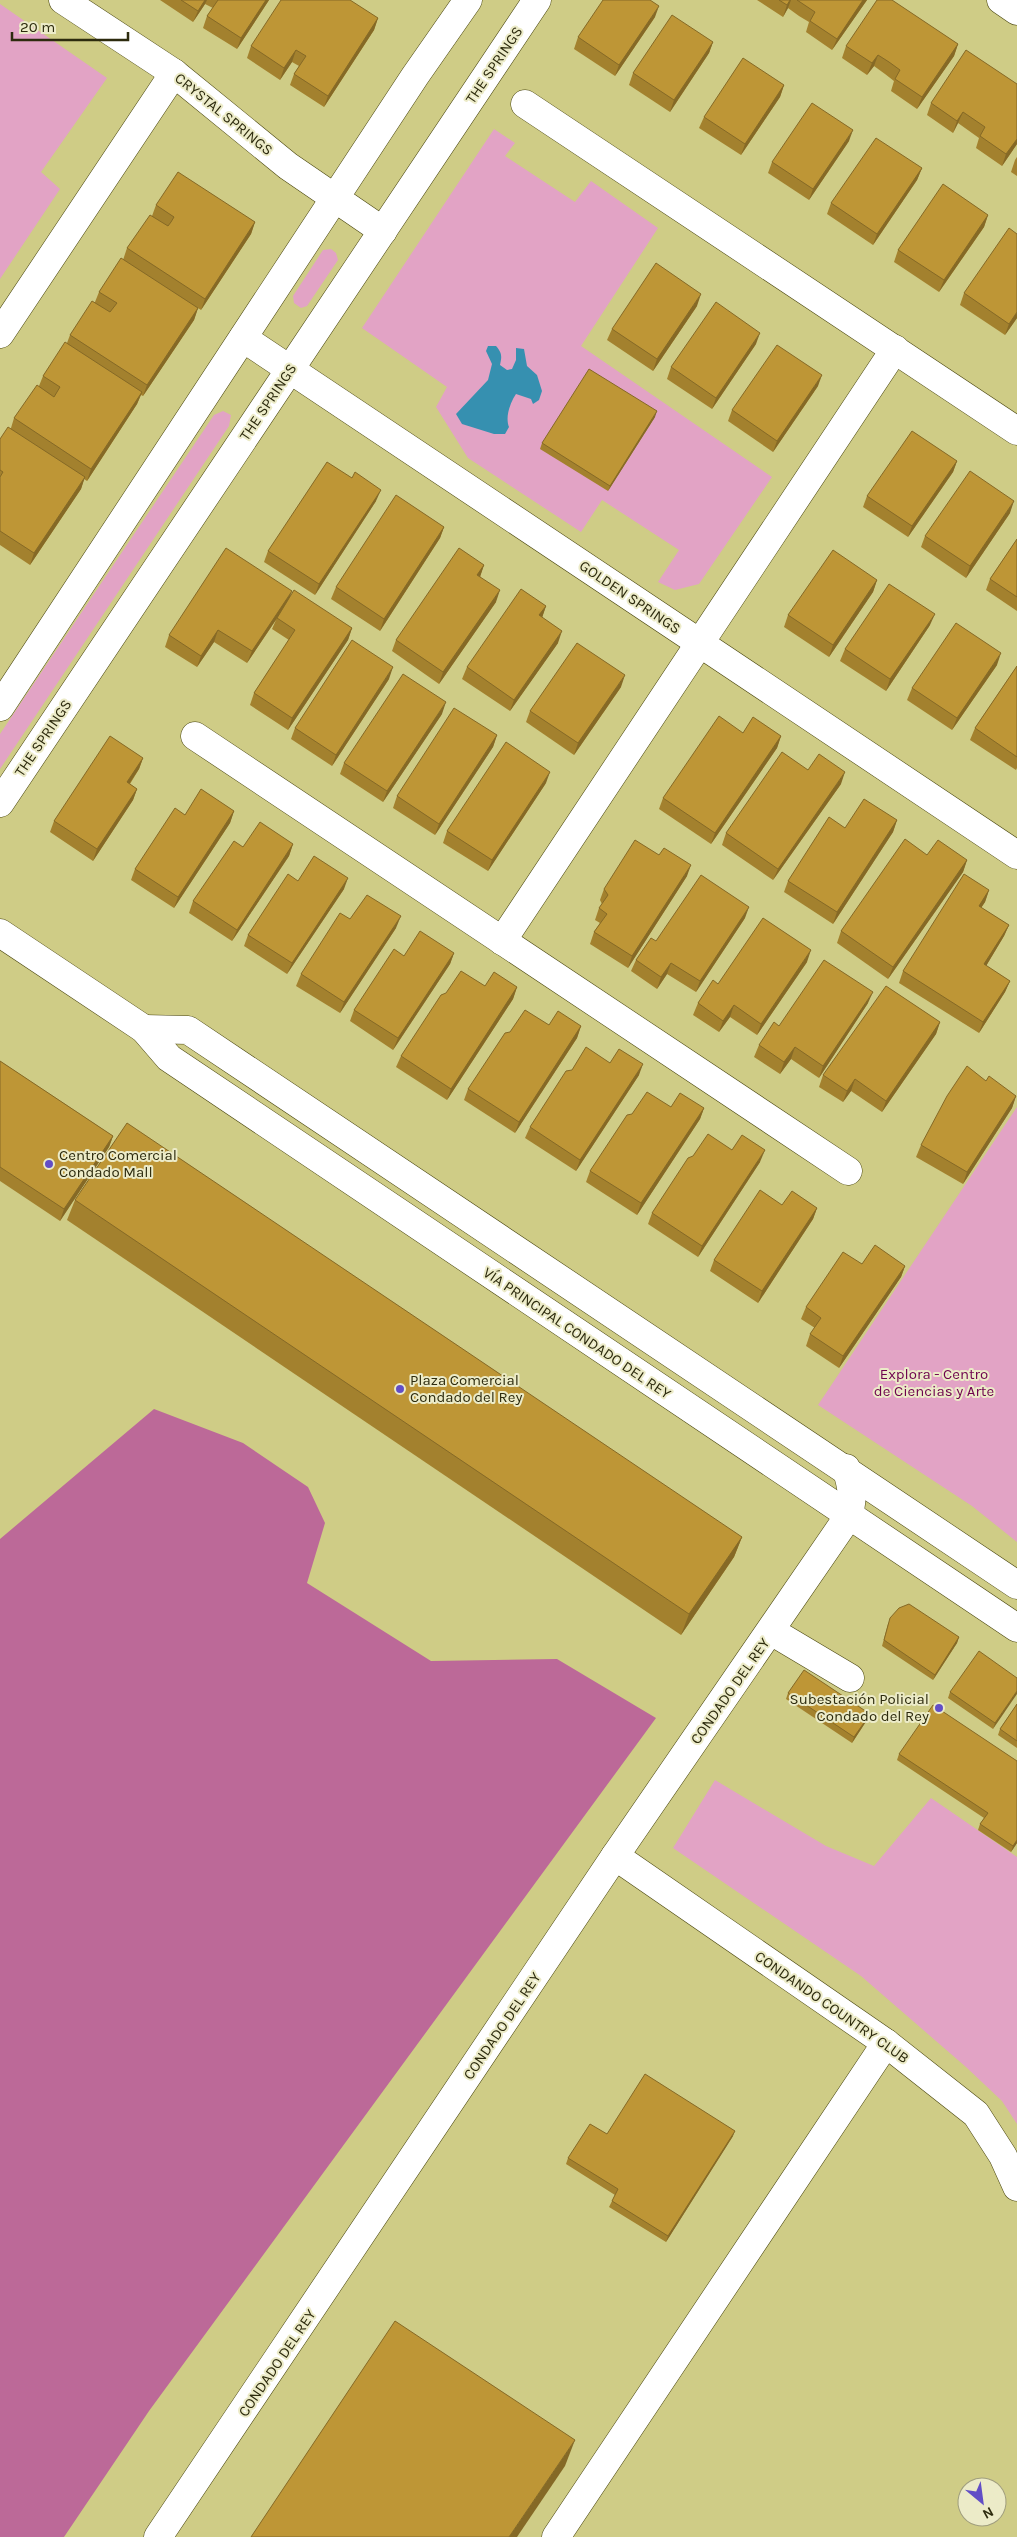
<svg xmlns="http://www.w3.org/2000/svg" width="1017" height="2537" viewBox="0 0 1017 2537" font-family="Karla,sans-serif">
<rect width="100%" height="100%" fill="#cfcc86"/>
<g fill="#e2a3c5">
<polygon points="0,4 107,78 41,172 60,189 0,279"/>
<polygon points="494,129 515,143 505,156 575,202 591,181 658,228 581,346 772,477 699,584 675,590 658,582 679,550 602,500 581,532 468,458 436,407 447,387 362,328"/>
<polygon points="331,249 336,253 338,260 307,306 301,308 294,303 293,296 323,250"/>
<polygon points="223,411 231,415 229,426 0,769 0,734 214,415"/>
<polygon points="1017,1107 1017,1542 972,1506 818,1405"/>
<polygon points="715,1780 826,1846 874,1866 931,1798 1017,1857 1017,2124 1002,2101 966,2067 861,1976 673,1848"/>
</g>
<polygon fill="#bc6998" points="154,1409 243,1443 308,1487 325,1523 307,1583 431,1661 557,1659 656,1718 149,2411 64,2537 0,2537 0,1539"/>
<path fill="#3690b0" d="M488 346H496C502 353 502 356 500 365L507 370 512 369 516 360V348L524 349 527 366 537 375 542 391 539 400 533 404 531 399 516 394C510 403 505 417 509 427L505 434H494L462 424 456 414 488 380 492 364 486 351Z"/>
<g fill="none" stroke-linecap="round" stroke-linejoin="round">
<g stroke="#49450e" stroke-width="29">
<g id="minor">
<polyline points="63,0 174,73 288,166 383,231"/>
<polyline points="1001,0 1017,11"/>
<polyline points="525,104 1017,431"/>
<polyline points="0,334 174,73"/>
<polyline points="243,338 1017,855"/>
<polyline points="0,707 415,76 468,0"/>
<polyline points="195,736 848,1171"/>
<polyline points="0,803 537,0"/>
<polyline points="0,933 144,1029 169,1058 1017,1628"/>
<polyline points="502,941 895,349"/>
<polyline points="144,1029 188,1030 1017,1585"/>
<polyline points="771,1631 850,1678"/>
<polyline points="615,1856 886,2043 976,2114 1003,2156 1017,2187"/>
<path d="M158 2537 615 1856 848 1517C854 1498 852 1486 846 1468"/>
<polyline points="556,2537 886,2043"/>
</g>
</g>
<use href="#minor" stroke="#fff" stroke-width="28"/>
</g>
<g fill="#a3812e">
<polygon points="160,0 269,0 237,49 203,28 207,16 213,8 205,4 193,22"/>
<polygon points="757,0 867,0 832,50 806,32 809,22 799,16 788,8 783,17"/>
<polygon points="655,17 615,76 574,49 578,37"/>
<polygon points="378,18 374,30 324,107 290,85 294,74 299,66 292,62 280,80 247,58 251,46"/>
<polygon points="713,42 709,53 670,112 629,85 633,73"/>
<polygon points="958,44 954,56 917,109 891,91 894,81 885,74 874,66 867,75 842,58 846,46"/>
<polygon points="1017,84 1017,144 1002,166 976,148 979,138 958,123 953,133 927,115 931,103"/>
<polygon points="784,85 780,97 741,155 699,128 704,117"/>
<polygon points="849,141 809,200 768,173 772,162"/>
<polygon points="1017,157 1017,176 1011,172 1015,160"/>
<polygon points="922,168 917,180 873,245 827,214 831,203"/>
<polygon points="156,205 255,222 251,234 201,310 186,300 198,308 194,320 143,396 141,395 137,404 87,481 84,479 81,489 30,565 0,545 0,439 11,428 14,418 39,386 43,376 67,343 70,335 95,302 99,292 123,260 127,248 152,216"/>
<polygon points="988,215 984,227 939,292 894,262 898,250"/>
<polygon points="964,293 1017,318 1005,335 960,305"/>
<polygon points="697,306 653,371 607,340 612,329"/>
<polygon points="756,344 712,409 667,379 671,367"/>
<polygon points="818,386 773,452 728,421 732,410"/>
<polygon points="655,417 608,491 540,449 542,443"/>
<polygon points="957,461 953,472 908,537 863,507 867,496"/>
<polygon points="352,478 376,501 315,595 264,562 268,551"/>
<polygon points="1010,513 966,578 921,547 925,536"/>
<polygon points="444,527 440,538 380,631 331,599 336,587"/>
<polygon points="1017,539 1017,611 986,590 990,579"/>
<polygon points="484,565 480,576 496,602 439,684 392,651 396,640"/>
<polygon points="877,580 873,592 829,657 784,627 788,615"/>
<polygon points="289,598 352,628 348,640 288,730 250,705 254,693 289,640 272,629 276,620 247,663 214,642 197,667 165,647 169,635"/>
<polygon points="546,606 542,617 558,643 510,711 462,679 467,667"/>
<polygon points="930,625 886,691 840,661 845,649"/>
<polygon points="997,665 952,730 907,700 912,688"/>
<polygon points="1017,666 1017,768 1016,770 970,740 975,728"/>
<polygon points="389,679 332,766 291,739 295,728"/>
<polygon points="621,687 574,755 526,722 530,711"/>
<polygon points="442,714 383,802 340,774 344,763"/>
<polygon points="743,733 781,736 777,748 711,844 659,809 663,798"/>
<polygon points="497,735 493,747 435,835 393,808 397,796"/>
<polygon points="143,758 139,769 130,784 137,789 133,800 93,861 50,832 54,821"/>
<polygon points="546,783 488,871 443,843 447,831"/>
<polygon points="841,784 773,880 722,845 726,833"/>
<polygon points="234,811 230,823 174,908 131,880 135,869 185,815"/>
<polygon points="897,820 893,832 833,924 784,892 788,881 845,828"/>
<polygon points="293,844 289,856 232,941 189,913 193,901 243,847"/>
<polygon points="927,855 967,860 963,872 888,979 837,943 841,931"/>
<polygon points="687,876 628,968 590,944 594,932 600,923 595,920 599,908 602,904 600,900 604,889"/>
<polygon points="298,881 344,889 287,974 244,946 248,935"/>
<polygon points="989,890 985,902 981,908 1009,925 1004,936 986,966 1010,981 1005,992 979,1033 899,983 903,971"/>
<polygon points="745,918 696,992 667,974 657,989 631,971 636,960 656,941"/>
<polygon points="350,919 396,928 340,1013 296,986 301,974"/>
<polygon points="454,953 450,964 393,1050 350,1021 354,1010 404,956"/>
<polygon points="807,962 757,1035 730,1017 719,1032 693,1015 698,1003 718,984"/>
<polygon points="485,986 517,987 513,999 447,1100 396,1067 401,1056"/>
<polygon points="868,1003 819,1078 791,1059 780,1074 754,1057 759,1045 779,1026"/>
<polygon points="940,1022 936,1034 882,1112 851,1091 843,1102 819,1087 823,1075"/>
<polygon points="549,1025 581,1026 577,1038 515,1133 464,1100 468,1089"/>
<polygon points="0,1061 113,1136 109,1147 60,1221 0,1181"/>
<polygon points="610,1063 639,1075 576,1171 525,1138 530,1127"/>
<polygon points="986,1081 1016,1096 1012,1108 963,1184 916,1157 921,1145"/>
<polygon points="671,1107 704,1108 700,1119 637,1215 586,1182 590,1171"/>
<polygon points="732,1150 760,1162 698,1257 648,1224 652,1213"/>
<polygon points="75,1200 742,1537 734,1557 681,1635 67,1220"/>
<polygon points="782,1205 817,1208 813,1219 758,1303 710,1271 714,1260"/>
<polygon points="862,1264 905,1266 901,1277 839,1368 806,1346 810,1334 815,1328 801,1319 806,1307"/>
<polygon points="888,1624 959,1637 957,1643 933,1680 882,1646"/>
<polygon points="1017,1678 993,1729 948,1698 950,1692"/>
<polygon points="788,1693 870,1714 867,1720 852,1743 786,1699"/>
<polygon points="1017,1704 1017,1748 998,1735 1000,1729"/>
<polygon points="899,1754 1017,1761 1017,1843 1011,1852 978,1830 980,1824 984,1818 897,1760"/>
<polygon points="607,2134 733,2136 666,2242 609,2207 615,2195 566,2164 568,2158"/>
</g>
<g fill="#856926">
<polygon points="205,0 207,0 205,4 193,22 198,11"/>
<polygon points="266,0 269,0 237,49 241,38"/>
<polygon points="790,0 791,0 788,8 783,17 787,5"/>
<polygon points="863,0 867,0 832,50 837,39"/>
<polygon points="659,6 655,17 615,76 619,65"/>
<polygon points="378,18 374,30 324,107 328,96"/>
<polygon points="713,42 709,53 670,112 674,100"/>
<polygon points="958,44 954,56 917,109 922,97"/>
<polygon points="296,50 292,62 280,80 284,68"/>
<polygon points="878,55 874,66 867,75 872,63"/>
<polygon points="784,85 780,97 741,155 745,144"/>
<polygon points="963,112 958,123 953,133 957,121"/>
<polygon points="853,130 849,141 809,200 813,189"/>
<polygon points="1017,139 1017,144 1002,166 1006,154"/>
<polygon points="922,168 917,180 873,245 877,234"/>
<polygon points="988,215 984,227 939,292 944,280"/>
<polygon points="255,222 251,234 201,310 205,299"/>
<polygon points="701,294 697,306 653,371 657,359"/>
<polygon points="198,308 194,320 143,396 147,385"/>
<polygon points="1017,312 1017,318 1005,335 1009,324"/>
<polygon points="760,333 756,344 712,409 716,398"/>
<polygon points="822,375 818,386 773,452 777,441"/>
<polygon points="142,392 137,404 87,481 91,469"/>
<polygon points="657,411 655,417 608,491 610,486"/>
<polygon points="957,461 953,472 908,537 912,526"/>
<polygon points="85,477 81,489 30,565 34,553"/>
<polygon points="381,490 376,501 315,595 319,584"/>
<polygon points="1014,501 1010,513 966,578 970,566"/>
<polygon points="444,527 440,538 380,631 384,619"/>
<polygon points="484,565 480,577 477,575"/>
<polygon points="877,580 873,592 829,657 833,645"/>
<polygon points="500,590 496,602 439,684 443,672"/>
<polygon points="292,591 288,602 277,618 247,663 252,651"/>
<polygon points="546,606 542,618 539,615"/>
<polygon points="935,614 930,625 886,691 890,679"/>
<polygon points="352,628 348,640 288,730 292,718"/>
<polygon points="218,630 214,642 197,667 201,656"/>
<polygon points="562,631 558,643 510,711 514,700"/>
<polygon points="1001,653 997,665 952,730 957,718"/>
<polygon points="393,667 389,679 332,766 336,755"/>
<polygon points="625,675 621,687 574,755 578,743"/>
<polygon points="446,702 442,714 383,802 387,791"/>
<polygon points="497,735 493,747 435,835 439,824"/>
<polygon points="781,736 777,748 711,844 715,833"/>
<polygon points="143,758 139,769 123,793 127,782"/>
<polygon points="550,772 546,783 488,871 492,860"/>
<polygon points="845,772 841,784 773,880 778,869"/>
<polygon points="137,789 133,800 93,861 97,849"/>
<polygon points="234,811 230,823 174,908 178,897"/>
<polygon points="897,820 893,832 833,924 837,912"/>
<polygon points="293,844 289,856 232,941 237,930"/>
<polygon points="967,860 963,872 888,979 893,967"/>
<polygon points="691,865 687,876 628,968 632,956"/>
<polygon points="348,878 344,889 287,974 292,963"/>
<polygon points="989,890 985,902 974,918 979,906"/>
<polygon points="749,907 745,918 696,992 700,981"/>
<polygon points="401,916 396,928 340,1013 344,1002"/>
<polygon points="1009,925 1004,936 980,976 984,964"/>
<polygon points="811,950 807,962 757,1035 761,1024"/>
<polygon points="454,953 450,964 393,1050 398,1038"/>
<polygon points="671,963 667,974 657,989 661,977"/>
<polygon points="1010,981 1005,992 979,1033 983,1022"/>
<polygon points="517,987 513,999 447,1100 451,1089"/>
<polygon points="873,992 868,1003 819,1078 823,1066"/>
<polygon points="734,1005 730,1017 719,1032 723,1021"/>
<polygon points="940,1022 936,1034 882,1112 886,1101"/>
<polygon points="581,1026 577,1038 515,1133 519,1122"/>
<polygon points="795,1047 791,1059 780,1074 784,1062"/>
<polygon points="643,1064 639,1075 576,1171 580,1160"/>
<polygon points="855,1079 851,1091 843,1102 847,1091"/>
<polygon points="1016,1096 1012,1108 963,1184 967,1172"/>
<polygon points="704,1108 700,1119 637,1215 641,1203"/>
<polygon points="113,1136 109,1147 60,1221 64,1209"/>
<polygon points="765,1150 760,1162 698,1257 702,1246"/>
<polygon points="817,1208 813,1219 758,1303 762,1291"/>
<polygon points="905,1266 901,1277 839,1368 843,1356"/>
<polygon points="742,1537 734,1557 681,1635 689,1614"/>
<polygon points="959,1637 957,1643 933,1680 935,1675"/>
<polygon points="1017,1691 1017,1694 993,1729 995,1723"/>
<polygon points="870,1714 867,1720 852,1743 854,1737"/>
<polygon points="1017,1840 1017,1843 1011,1852 1013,1846"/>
<polygon points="735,2131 733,2136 666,2242 668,2236"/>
<polygon points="575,2440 565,2466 517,2537 509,2537"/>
</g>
<g fill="#be9636" stroke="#856926">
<polygon points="181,0 205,0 198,11"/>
<polygon points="218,0 266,0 241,38 207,16"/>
<polygon points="281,0 350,0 378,18 328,96 294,74 306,56 296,50 284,68 251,46"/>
<polygon points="603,0 650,0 659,6 619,65 578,37"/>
<polygon points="779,0 790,0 787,5"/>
<polygon points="797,0 863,0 837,39 810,21 815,12"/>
<polygon points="877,0 892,0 958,44 922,97 895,79 900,70 889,62 878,55 872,63 846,46"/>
<polygon points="672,15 713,42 674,100 633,73"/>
<polygon points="966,50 1017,84 1017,139 1006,154 980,136 985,127 963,112 957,121 931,103"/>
<polygon points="743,58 784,85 745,144 704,117"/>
<polygon points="812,103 853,130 813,189 772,162"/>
<polygon points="876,138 922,168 877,234 831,203"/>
<polygon points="178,172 255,222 205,299 127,248 150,215 168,226 171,222 174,217 156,205"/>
<polygon points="943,184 988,215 944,280 898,250"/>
<polygon points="1009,228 1017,234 1017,312 1009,324 964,293"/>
<polygon points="121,258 198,308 147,385 70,335 92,301 110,312 117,303 99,292"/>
<polygon points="656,263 701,294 657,359 612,329"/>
<polygon points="716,302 760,333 716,398 671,367"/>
<polygon points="65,342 142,392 91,469 14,418 37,385 54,397 60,387 43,376"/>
<polygon points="777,345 822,375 777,441 732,410"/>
<polygon points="589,369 657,411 610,486 542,443"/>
<polygon points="8,427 85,477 34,553 0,531 0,477 3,472 0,470 0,439"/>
<polygon points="912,431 957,461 912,526 867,496"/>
<polygon points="327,462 352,478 355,472 381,490 319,584 268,551"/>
<polygon points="970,471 1014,501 970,566 925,536"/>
<polygon points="396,495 444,527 384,619 336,587"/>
<polygon points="1017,539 1017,597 990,579"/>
<polygon points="226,548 292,591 252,651 218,630 201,656 169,635"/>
<polygon points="459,548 484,565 477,575 500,590 443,672 396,640"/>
<polygon points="833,550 877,580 833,645 788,615"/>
<polygon points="889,584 935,614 890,679 845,649"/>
<polygon points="521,589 546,606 539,615 562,631 514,700 467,667"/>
<polygon points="294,590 352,628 292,718 254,693 295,630 277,618"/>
<polygon points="956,623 1001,653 957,718 912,688"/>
<polygon points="352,640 393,667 336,755 295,728"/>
<polygon points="577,643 625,675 578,743 530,711"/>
<polygon points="1017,666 1017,757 975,728"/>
<polygon points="403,674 446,702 387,791 344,763"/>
<polygon points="454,708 497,735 439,824 397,796"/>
<polygon points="719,716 743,733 753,717 781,736 715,833 663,798"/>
<polygon points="110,736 143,758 127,782 137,789 97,849 54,821"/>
<polygon points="506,742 550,772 492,860 447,831"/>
<polygon points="782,752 808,770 819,754 845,772 778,869 726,833"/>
<polygon points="201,789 234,811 178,897 135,869 175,808 185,815"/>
<polygon points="864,799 897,820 837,912 788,881 829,817 845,828"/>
<polygon points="260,822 293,844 237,930 193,901 234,841 243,847"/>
<polygon points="905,839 927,855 938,840 967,860 893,967 841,931"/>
<polygon points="635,840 659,855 664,848 691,865 632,956 594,932 607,914 599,908 608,895 604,889"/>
<polygon points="314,856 348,878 292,963 248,935 288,874 298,881"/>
<polygon points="964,874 989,890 979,906 1009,925 984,964 1010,981 983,1022 903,971"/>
<polygon points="701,875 749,907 700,981 671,963 661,977 636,960 651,938 656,941"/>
<polygon points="367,895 401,916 344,1002 301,974 340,913 350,919"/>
<polygon points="763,918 811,950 761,1024 734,1005 723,1021 698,1003 713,980 718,984"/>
<polygon points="420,931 454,953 398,1038 354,1010 394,949 404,956"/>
<polygon points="824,960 873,992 823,1066 795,1047 784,1062 759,1045 774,1022 779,1026"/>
<polygon points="461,971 485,986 494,972 517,987 451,1089 401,1056 441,995 446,993"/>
<polygon points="886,986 940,1022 886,1101 855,1079 847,1091 823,1075"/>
<polygon points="525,1010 549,1025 558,1011 581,1026 519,1122 468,1089 505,1033 510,1032"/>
<polygon points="586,1047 610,1063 619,1049 643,1064 580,1160 530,1127 566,1071 572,1070"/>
<polygon points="0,1061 113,1136 64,1209 0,1167"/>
<polygon points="967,1066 986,1081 989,1076 1016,1096 967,1172 921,1145 947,1096"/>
<polygon points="647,1092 671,1107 680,1093 704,1108 641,1203 590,1171 627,1115 632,1114"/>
<polygon points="127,1123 742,1537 689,1614 75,1200"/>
<polygon points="708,1134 732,1150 742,1135 765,1150 702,1246 652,1213 688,1158 693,1156"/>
<polygon points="760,1190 782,1205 792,1191 817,1208 762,1291 714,1260"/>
<polygon points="875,1245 905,1266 843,1356 810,1334 821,1318 806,1307 843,1252 862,1264"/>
<polygon points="909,1604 959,1637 935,1675 884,1640 890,1618 899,1608"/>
<polygon points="979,1651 1017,1678 1017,1691 995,1723 950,1692"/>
<polygon points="804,1670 870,1714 854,1737 788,1693"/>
<polygon points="1017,1704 1017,1741 1000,1729"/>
<polygon points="933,1705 1017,1761 1017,1840 1013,1846 980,1824 988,1813 899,1754"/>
<polygon points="645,2074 735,2131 668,2236 612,2201 618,2189 568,2158 590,2124 607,2134"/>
<polygon points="395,2321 575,2440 509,2537 251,2537"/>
</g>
<g fill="#624ec6" stroke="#ecebc8" stroke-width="2">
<circle cx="49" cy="1164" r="5"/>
<circle cx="400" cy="1389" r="5"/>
<circle cx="939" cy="1708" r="5"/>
</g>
<g text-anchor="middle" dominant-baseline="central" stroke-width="4" stroke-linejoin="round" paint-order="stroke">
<g font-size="15" fill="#2d2b0e" stroke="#ecebc8">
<text transform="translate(494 65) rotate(-56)">THE SPRINGS</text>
<text transform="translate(224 114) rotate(39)">CRYSTAL SPRINGS</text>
<text transform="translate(268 402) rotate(-56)">THE SPRINGS</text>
<text transform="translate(630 597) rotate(34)">GOLDEN SPRINGS</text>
<text transform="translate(43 738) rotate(-56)">THE SPRINGS</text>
<text transform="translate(577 1333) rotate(34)">VÍA PRINCIPAL CONDADO DEL REY</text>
<text transform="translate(730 1691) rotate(-55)">CONDADO DEL REY</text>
<text transform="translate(832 2007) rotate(35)">CONDANDO COUNTRY CLUB</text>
<text transform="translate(502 2026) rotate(-56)">CONDADO DEL REY</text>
<text transform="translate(277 2363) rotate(-56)">CONDADO DEL REY</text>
</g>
<g font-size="15" fill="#2d2b0e" stroke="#ecebc8" text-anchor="start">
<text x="59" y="1155">Centro Comercial<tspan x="59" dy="17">Condado Mall</tspan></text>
<text x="410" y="1380">Plaza Comercial<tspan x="410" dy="17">Condado del Rey</tspan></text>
<text x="929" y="1699" text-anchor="end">Subestación Policial<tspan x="929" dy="17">Condado del Rey</tspan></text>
</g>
<g font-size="15" fill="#6e024d" stroke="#ecebc8">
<text x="934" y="1374">Explora - Centro<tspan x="934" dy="17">de Ciencias y Arte</tspan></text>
</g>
</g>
<g transform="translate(982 2502) rotate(151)"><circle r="24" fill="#ecebc8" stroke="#a09e7e"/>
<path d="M0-4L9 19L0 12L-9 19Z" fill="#624ec6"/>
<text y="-8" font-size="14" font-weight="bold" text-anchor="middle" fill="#2d2b0e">N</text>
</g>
<path d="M12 32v8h116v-8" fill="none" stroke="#2d2b0e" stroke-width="2.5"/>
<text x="20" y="32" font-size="15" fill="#2d2b0e" stroke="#ecebc8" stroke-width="4" paint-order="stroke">20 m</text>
</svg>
